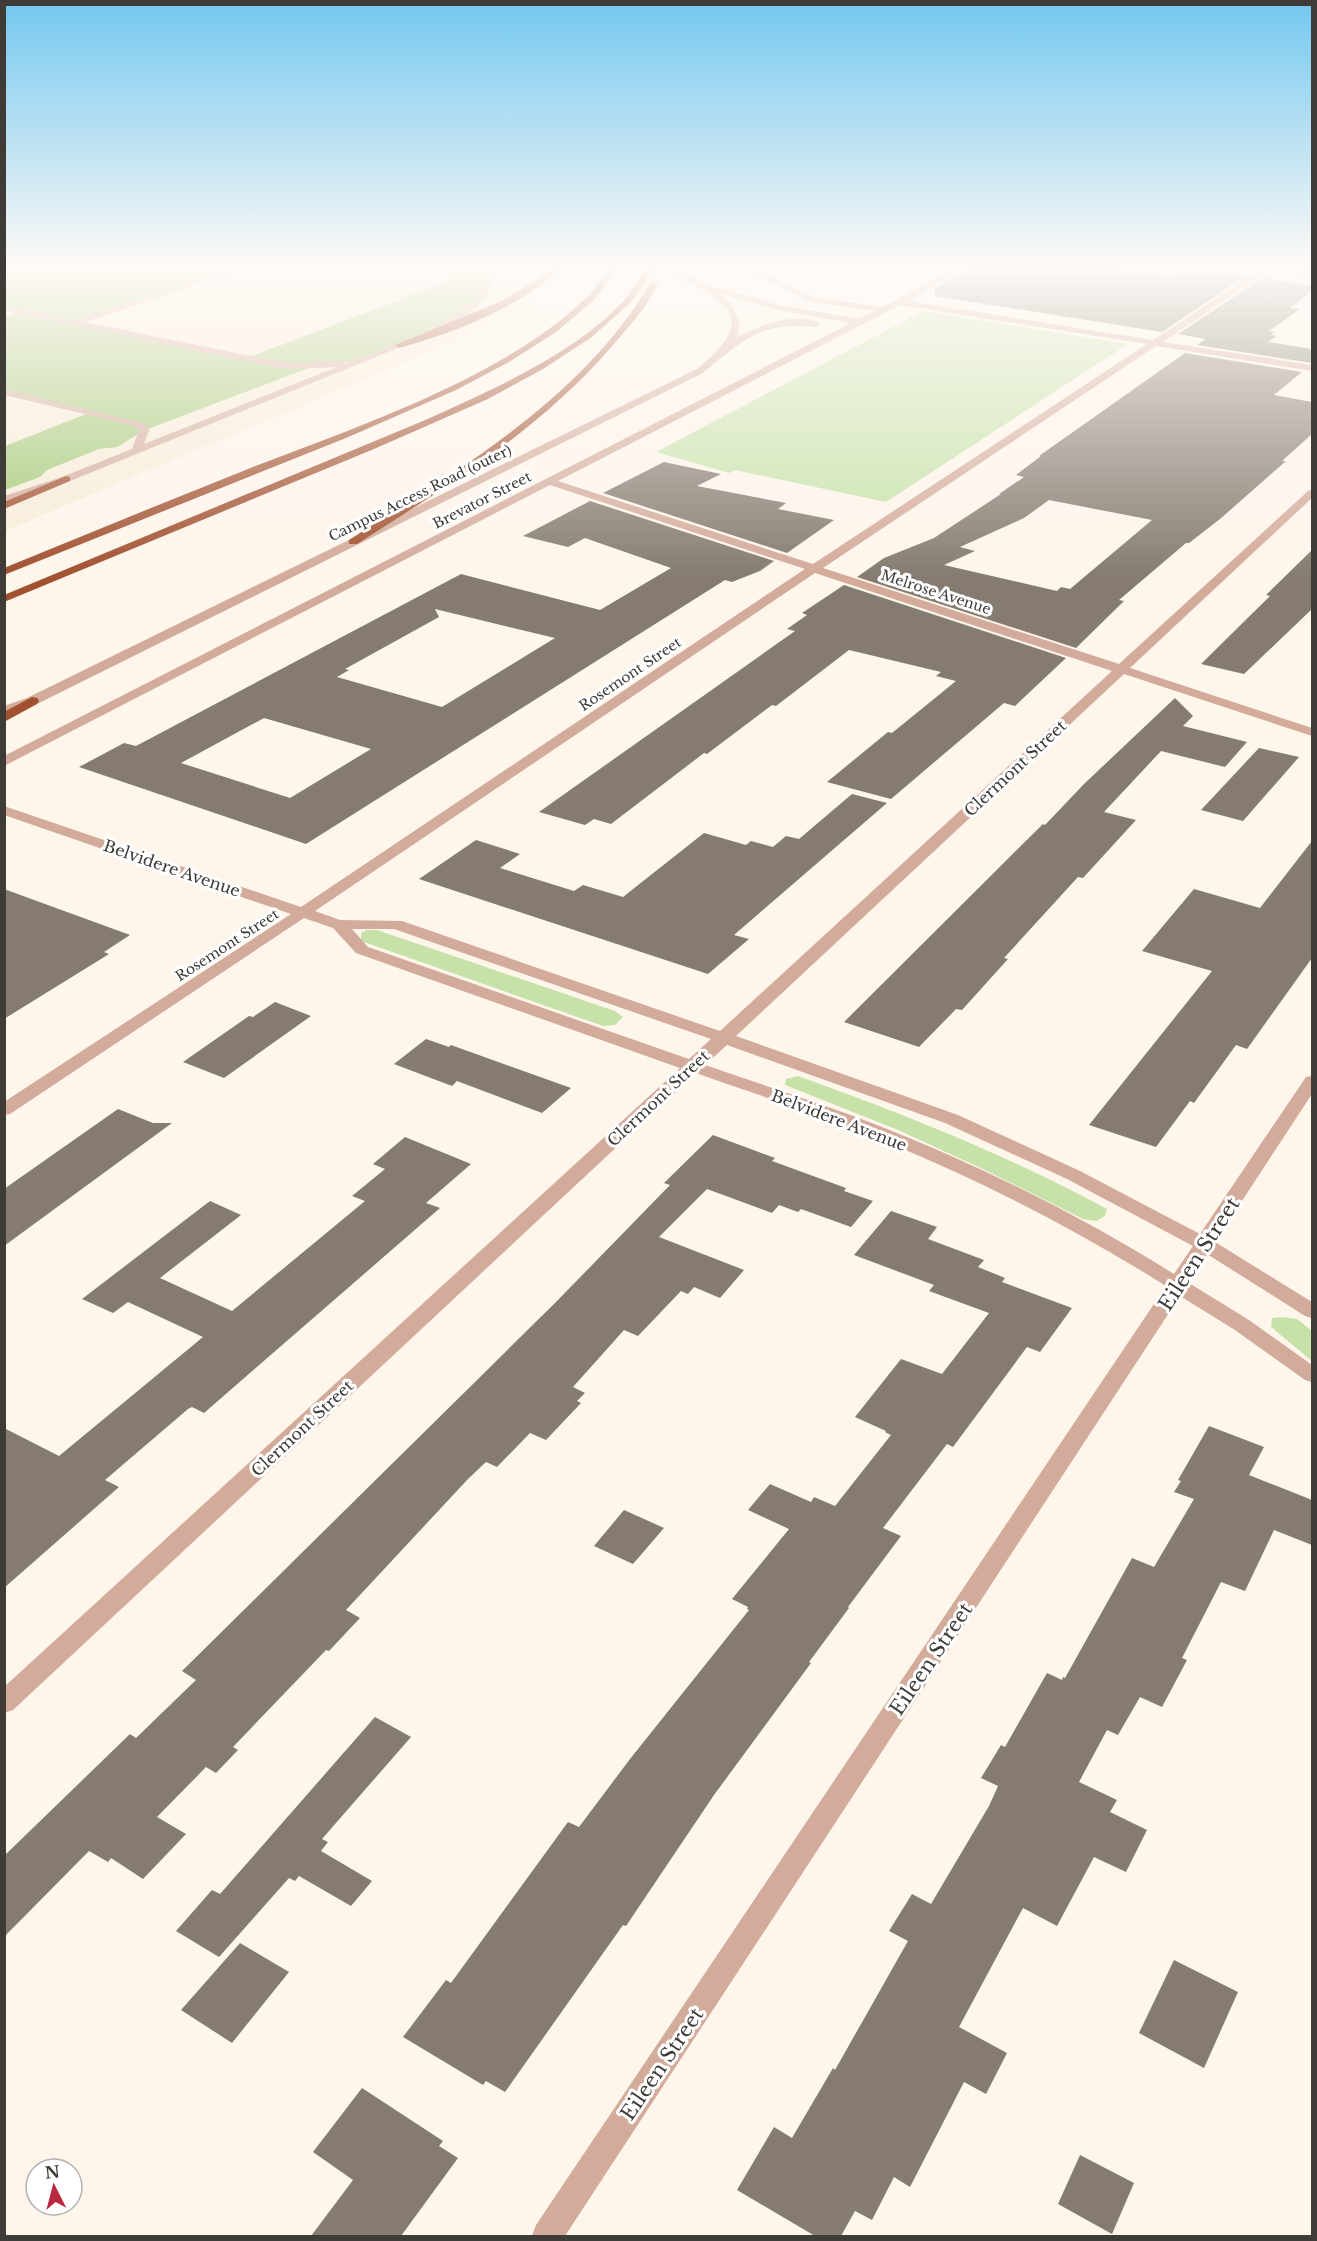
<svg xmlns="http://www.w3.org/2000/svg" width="1317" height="2241" viewBox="0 0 1317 2241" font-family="'Libre Baskerville',serif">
<rect width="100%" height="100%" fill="#fef5eb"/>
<polygon fill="#f6ecd7" points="5,264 528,264 531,309 5,531"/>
<g fill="#c6e2a9">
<polygon points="923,311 1128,344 886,502 735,470 729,473 656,452"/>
<polygon points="366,930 377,930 615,1011 623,1017 615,1025 603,1026 361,941 361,933"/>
<path d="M798 1076C904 1114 1007 1155 1107 1209L1105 1216 1097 1221 1083 1219 985 1170 898 1130 785 1085 786 1079Z"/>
<polygon points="1283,1317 1297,1319 1312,1331 1312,1361 1271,1327 1272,1318"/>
</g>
<polygon fill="#a3c977" points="5,264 246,264 76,322 247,358 452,280 446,268 423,264 491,264 484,295 449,322 362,360 314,366 145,430 117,447 99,449 47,470 40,477 5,490 5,446 91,412 5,392 5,317 21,312 5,307"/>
<g fill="#857b70" fill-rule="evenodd">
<polygon points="979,264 1085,264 1170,277 1181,270 1220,276 1225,273 1246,276 1162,332 935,296 935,289"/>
<polygon points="1262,278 1312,286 1312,291 1290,308 1300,309 1269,331 1274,332 1271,335 1277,336 1268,342 1312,349 1312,363 1197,345 1206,339 1178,334"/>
<path d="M1185 353 1302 372 1274 395 1312 402V434L1282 461H1286L1220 519 1189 543H1186L1119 600 1124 601 1076 648 857 577 884 558 934 538 1001 494H999L1024 477 1016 475 1041 456H1039ZM1049 500 1152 520 1070 589 1061 587 1057 591 944 565 975 551 960 547 1024 518Z"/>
<polygon points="664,462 721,474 697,486 786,503 778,509 834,520 787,553 603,493"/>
<path d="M590 501 774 561 760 571 732 582 725 580 306 844 79 767 124 743 136 746 461 574 600 610 671 568 585 538 568 547 523 536ZM435 609 555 638 442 707 337 677 349 670 345 669 439 617ZM264 718 371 749 290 798 181 763Z"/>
<polygon points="1312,550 1312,609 1244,674 1201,664 1270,596 1266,595"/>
<polygon points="844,585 1066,658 1015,706 1004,703 891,799 827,782 888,732 892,733 956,681 936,676 941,672 849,650 776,706 772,705 707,754 704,753 611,824 594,819 585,825 539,812 795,631 787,629 807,615 802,613"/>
<polygon points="1175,698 1193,716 1183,726 1247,742 1225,767 1161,751 1104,812 1136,820 1083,878 1078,877 1004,958 1008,959 962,1010 956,1009 919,1047 844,1022 1043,824 1045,825 1084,784"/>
<polygon points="1259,748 1299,757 1243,821 1201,810"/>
<polygon points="852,794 887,803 734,935 749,939 708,974 419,879 476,840 520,854 500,868 574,891 583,885 623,897 704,833 746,845 751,841 773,847 786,836 799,839"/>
<polygon points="1312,841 1312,958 1247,1049 1236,1045 1194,1103 1190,1101 1156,1147 1089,1125 1212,971 1142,951 1194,889 1260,908"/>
<polygon points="4,889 130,935 104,952 109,954 4,1019"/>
<polygon points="275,1002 311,1016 224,1078 183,1062 249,1016 253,1017"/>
<polygon points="426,1039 449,1047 451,1045 571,1088 542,1113 457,1081 452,1086 394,1064"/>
<polygon points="118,1109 153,1123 172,1123 4,1246 4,1189"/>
<polygon points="713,1135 775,1158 772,1161 846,1188 844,1191 873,1201 851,1227 801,1209 798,1212 779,1205 772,1213 707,1189 659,1237 744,1270 720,1298 694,1287 688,1294 681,1291 638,1336 624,1330 573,1387 585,1393 577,1401 581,1403 546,1440 530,1433 497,1467 486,1462 468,1479 346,1610 360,1618 329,1651 326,1650 233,1747 238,1750 216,1773 206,1767 157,1817 186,1834 143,1879 111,1858 108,1862 89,1851 4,1937 4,1856 130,1734 136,1738 196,1680 182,1671 556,1302 670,1185 664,1183"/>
<polygon points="405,1137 471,1164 426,1203 440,1208 204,1413 192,1407 188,1409 105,1480 119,1487 4,1588 4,1428 59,1456 203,1337 128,1302 113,1313 82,1299 210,1201 241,1215 160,1278 232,1311 365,1201 352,1196 385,1169 373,1164"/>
<polygon points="891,1211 937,1227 928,1239 984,1260 978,1267 1005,1278 1002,1282 1072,1308 1040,1352 1027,1347 953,1447 947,1444 883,1528 901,1536 848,1607 849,1608 809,1662 811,1663 714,1795 626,1926 623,1925 505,2092 486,2081 483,2085 403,2037 446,1980 451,1983 568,1822 579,1827 630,1759 749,1610 747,1609 748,1607 732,1599 789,1529 748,1510 770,1484 811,1502 814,1497 835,1506 891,1435 885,1432 886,1431 855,1417 901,1359 942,1374 989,1313 929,1291 934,1285 854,1255"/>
<polygon points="1209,1426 1264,1447 1249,1475 1312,1500 1312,1545 1274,1530 1245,1591 1221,1582 1182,1658 1187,1660 1162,1707 1140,1697 1118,1735 1107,1730 1079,1782 1117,1800 1110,1812 1147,1830 1126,1872 1094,1857 1057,1926 1023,1908 959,2027 1007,2053 986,2094 964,2082 910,2187 894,2177 872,2220 855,2211 841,2236 815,2236 737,2190 774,2127 792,2138 833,2068 835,2070 908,1941 889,1931 912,1894 931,1904 989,1806 998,1786 981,1778 1001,1745 1005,1747 1047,1673 1062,1680 1063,1677 1065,1678 1132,1558 1154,1567 1194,1499 1174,1492 1181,1481 1178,1480"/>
<polygon points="624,1510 664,1528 633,1564 594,1546"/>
<polygon points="375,1717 411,1737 322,1839 328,1842 321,1851 372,1881 351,1906 299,1876 295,1881 289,1878 219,1957 176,1931 212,1890 220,1894"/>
<polygon points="240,1943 289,1972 232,2043 181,2010"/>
<polygon points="1174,1960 1238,1992 1204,2068 1139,2033"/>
<polygon points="362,2088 443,2141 439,2146 458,2158 401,2236 311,2236 353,2180 313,2152"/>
<polygon points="1080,2155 1134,2183 1112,2234 1058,2204"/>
</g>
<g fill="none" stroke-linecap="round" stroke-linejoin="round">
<g fill="#d3ab9b" fill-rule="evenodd">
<path d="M88 264H107L195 281 245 264H258L85 322 276 361 294 363 339 361 344 364C379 350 462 324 482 291 487 282 487 274 487 264H495C495 304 462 320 430 335L70 481 4 503V496L62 477 132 449 139 430 132 425 4 395V389L146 424 149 430 144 444 337 367 294 369 276 367 4 311V306L74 320 185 284Z"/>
<path d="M656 264H667L712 288 718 287 778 305 859 319 875 311 808 301 749 271 756 269 813 297 882 307 955 270 930 264 962 266 977 264 908 301 1153 340 1268 264 1312 272V276L1270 270 1163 342 1312 365V371L1156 346 823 568 1119 664 1308 491 1312 490V498L1130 668 1312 728V736L1124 674 736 1036 958 1115 1080 1171 1200 1234 1306 1077 1312 1076V1094L1215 1242 1312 1302V1318L1305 1316 1207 1254 1189 1283 1249 1320 1312 1365V1382L1305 1380 1235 1330 1180 1296 565 2236H532L536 2225 1166 1286C1071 1226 968 1174 864 1133 809 1111 752 1093 696 1073L13 1710 4 1713V1687L680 1068 356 953 333 928 304 918 10 1114 4 1115V1102L291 914 4 815V806L301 907 805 569 550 485 4 766V756L851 323 777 310 719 293C733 306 744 317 737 337 758 326 799 310 820 324L816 327C761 321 743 340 703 373L37 704 4 714V706L27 698 697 369C775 305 704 298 656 264ZM900 305 1147 344 813 564 558 481ZM815 573 1112 671 720 1031 402 921 340 920 315 911ZM352 929H394L711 1039 689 1059 368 947ZM727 1045 945 1123 1067 1179 1193 1246 1174 1274C1081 1216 979 1165 877 1125 821 1103 762 1085 705 1065Z"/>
<polygon points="900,264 922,264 868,274 864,272"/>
</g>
<g fill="#a15130" fill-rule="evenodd">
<path d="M556 264H565C522 307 456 332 399 348L395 345 502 301 541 277Z"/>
<path d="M612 264H620L594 300 556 332 509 362 456 390 346 438 4 575V568C87 534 170 500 253 467 359 426 505 377 587 297 596 288 604 275 612 264Z"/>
<path d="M649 264H657L631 302 592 337 543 369 488 399 374 449 4 602V595L423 421C489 391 576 354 625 299 634 289 641 276 649 264Z"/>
<path d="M651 282 658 284C647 307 629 327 612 346 541 429 448 486 357 544H349V540C459 470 583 398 651 282Z"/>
<polygon points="66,476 70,477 70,481 4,509 4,502"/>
<polygon points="32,697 37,698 39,701 37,704 4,722 4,712"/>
</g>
</g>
<linearGradient id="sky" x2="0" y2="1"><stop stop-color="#72c7ef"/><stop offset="0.46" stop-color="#fffaf6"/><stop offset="1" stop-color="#fffaf6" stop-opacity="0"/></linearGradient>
<rect width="1317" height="578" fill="url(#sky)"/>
<g text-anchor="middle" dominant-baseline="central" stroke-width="6" stroke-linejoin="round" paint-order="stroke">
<g font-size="14" fill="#3f3b36" stroke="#fff">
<text transform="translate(420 493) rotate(-26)">Campus Access Road (outer)</text>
<text transform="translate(482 500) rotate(-27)">Brevator Street</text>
<text transform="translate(936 592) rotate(18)">Melrose Avenue</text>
<text transform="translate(630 674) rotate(-34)">Rosemont Street</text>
<text transform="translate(227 945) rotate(-33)">Rosemont Street</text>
</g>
<g font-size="16" fill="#3f3b36" stroke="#fff">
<text transform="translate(1015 768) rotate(-43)">Clermont Street</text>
<text transform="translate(172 868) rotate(19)">Belvidere Avenue</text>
<text transform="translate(658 1098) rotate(-43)">Clermont Street</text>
<text transform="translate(839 1120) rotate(21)">Belvidere Avenue</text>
<text transform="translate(302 1428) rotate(-43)">Clermont Street</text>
</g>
<g font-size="20" fill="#3f3b36" stroke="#fff">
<text transform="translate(1199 1254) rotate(-57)">Eileen Street</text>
<text transform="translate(931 1659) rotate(-56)">Eileen Street</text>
<text transform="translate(662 2064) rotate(-56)">Eileen Street</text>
</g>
</g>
<rect width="1317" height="2241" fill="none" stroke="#3f3b36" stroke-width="12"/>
<g transform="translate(54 2187) rotate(354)"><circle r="28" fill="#ffffff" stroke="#b2b1af" stroke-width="1.5"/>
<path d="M0-4.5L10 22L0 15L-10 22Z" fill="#ba293f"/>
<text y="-9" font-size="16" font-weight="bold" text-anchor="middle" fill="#3f3b36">N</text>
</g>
</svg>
